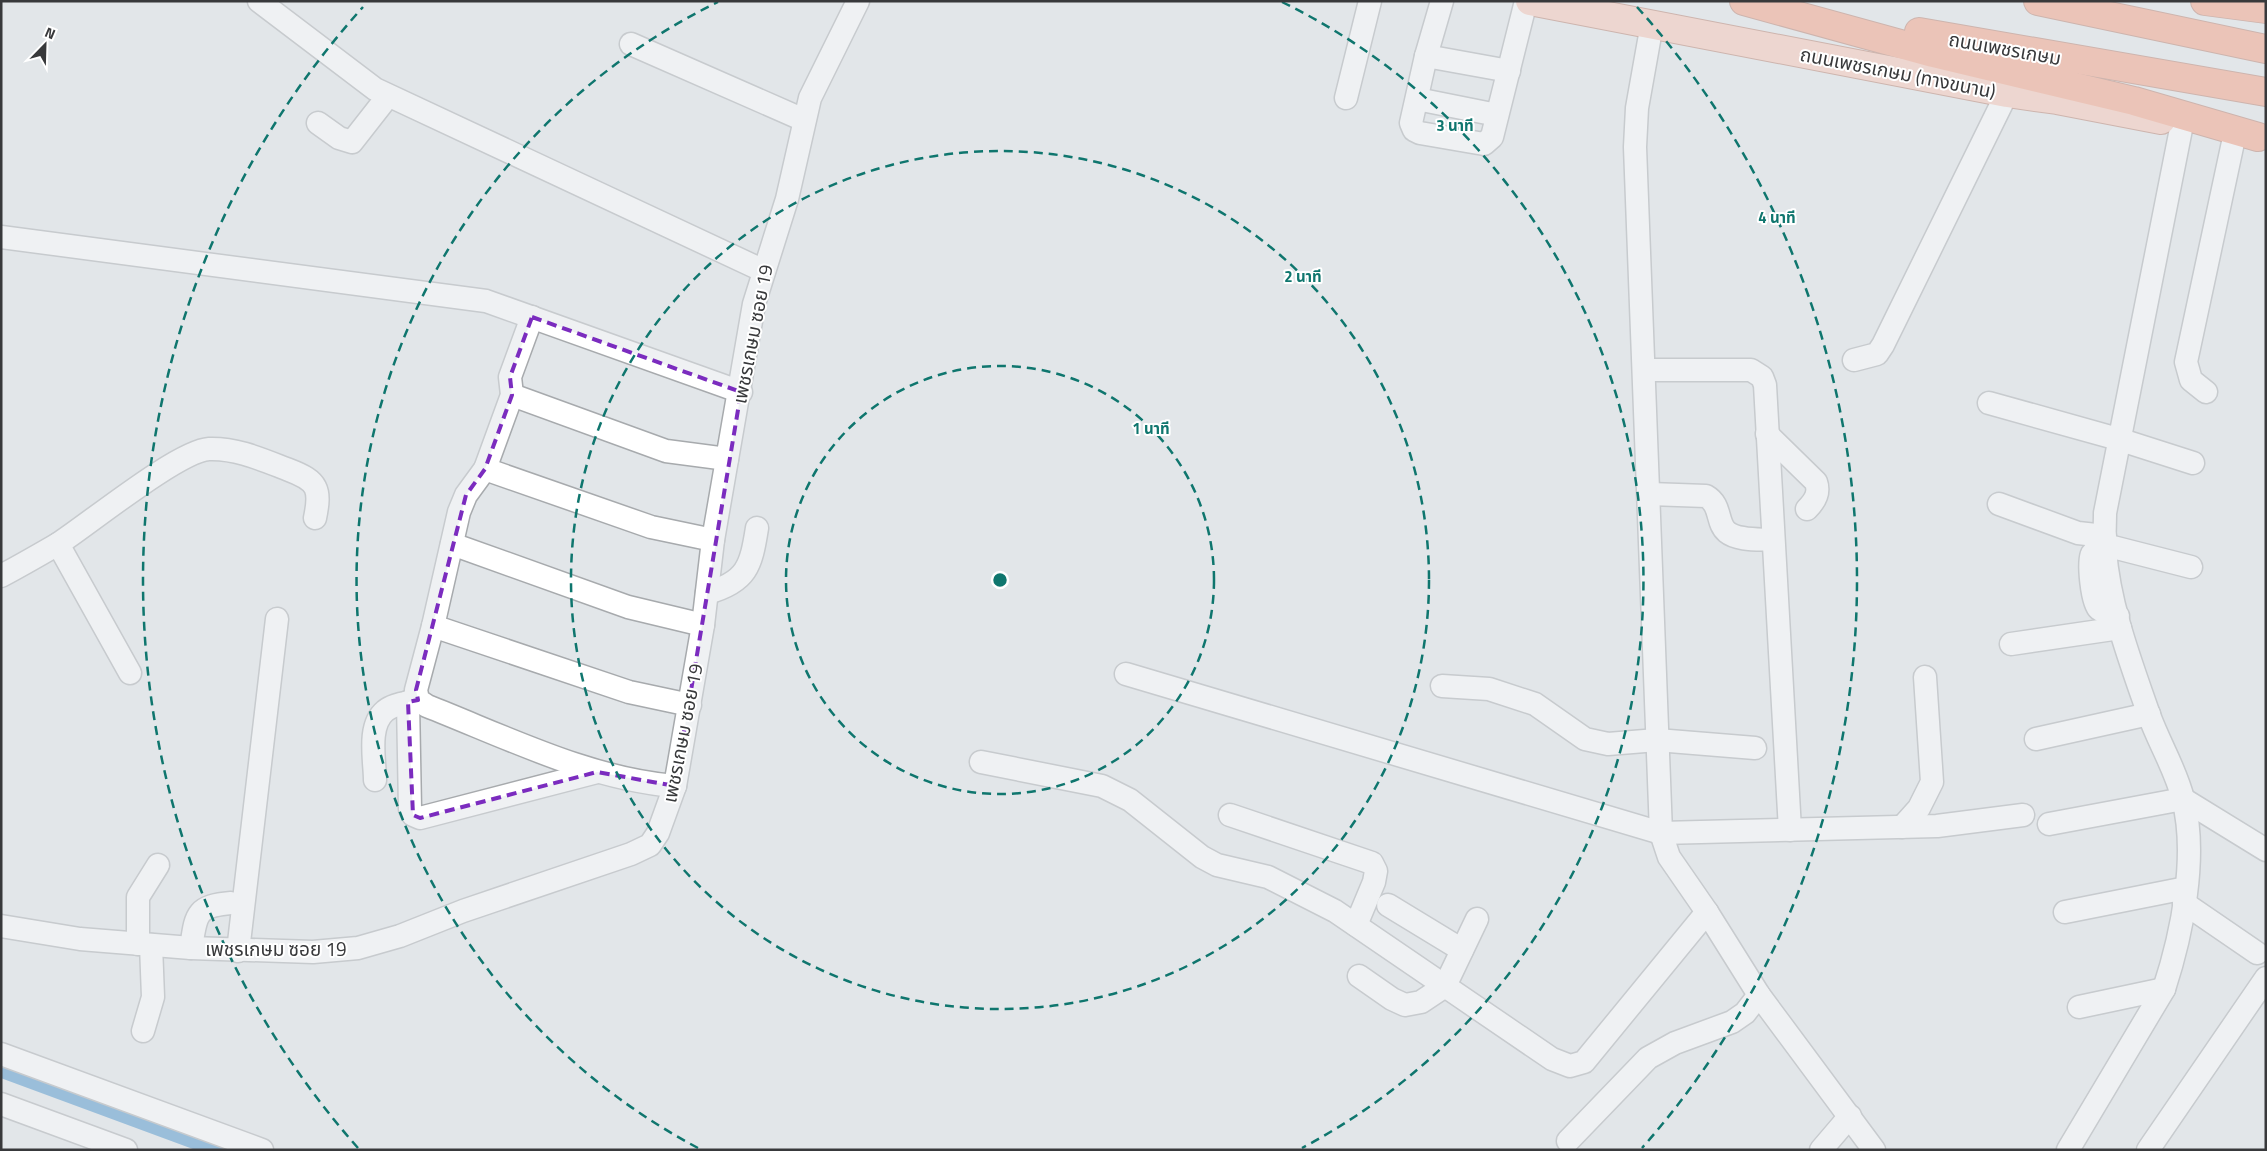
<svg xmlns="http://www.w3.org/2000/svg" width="2267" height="1151" viewBox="0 0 2267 1151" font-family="'Titillium Web','Noto Sans Thai',sans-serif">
<rect width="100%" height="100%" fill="#e2e6e9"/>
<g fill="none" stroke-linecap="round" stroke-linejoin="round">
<polyline stroke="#448fc8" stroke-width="19" points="1,1068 223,1150"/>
<g stroke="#a7aaad" stroke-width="25">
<g id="minor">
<polyline points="259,1 375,89 764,271"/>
<polyline points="1442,1 1426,56 1411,123 1414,130 1420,133 1484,144 1492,137 1526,1"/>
<polyline points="1652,24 1637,108 1635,147 1661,833 1669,857 1707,912 1759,995 1874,1150"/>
<polyline points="631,44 804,120"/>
<polyline points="1426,56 1509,71"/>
<polyline points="1346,98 1370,1"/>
<polyline points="1417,99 1497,115"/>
<polyline points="318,123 339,138 352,142 388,96"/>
<polyline points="1,237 486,301 741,392"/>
<path d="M532 317 510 377 512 395 485 469 466 495 459 512 433 626 416 690 418 700 427 706C506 737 589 779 675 786"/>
<polyline points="1854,360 1877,354 1883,345 2007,93"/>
<polyline points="1644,370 1751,370 1762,377 1765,385 1790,830"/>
<polyline points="2206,392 2191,380 2186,362 2235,133"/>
<polyline points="512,395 666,451 727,459"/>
<polyline points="1989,403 2118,439 2193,463"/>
<path d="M1767 434 1816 482C1820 493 1815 501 1807 509"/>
<polyline points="485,469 651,527 713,540"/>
<path d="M1650 494 1706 496C1722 505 1716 523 1727 532 1738 541 1760 539 1773 540"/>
<polyline points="1999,504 2078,533 2105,536"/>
<polyline points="58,544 130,673"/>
<polyline points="452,544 628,607 703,625"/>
<path d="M1 576C20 566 39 555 58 544 89 524 178 451 209 449 237 448 263 460 289 470 318 481 321 489 315 518"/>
<path d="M707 593C747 582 751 566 757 528"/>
<path d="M2118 616C2112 614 2104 613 2099 609 2092 603 2088 562 2092 554 2095 549 2100 547 2105 545L2191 567"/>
<polyline points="433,626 629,692 690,705"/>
<polyline points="2011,644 2120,628"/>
<polyline points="1126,674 1661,833 1937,826 2023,815"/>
<polyline points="1442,686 1489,689 1535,704 1585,739 1608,744 1657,740 1755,748"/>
<polyline points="408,702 410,809 413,815 420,818 597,772"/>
<polyline points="2036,739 2149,714"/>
<polyline points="981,762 1102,786 1130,800 1202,857 1217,865 1268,877 1335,911 1552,1059 1570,1066 1584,1062 1707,912"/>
<path d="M375 780C375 761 367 726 385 711 393 704 408 703 418 700"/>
<polyline points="1230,815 1372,863 1376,871 1374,882 1356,925"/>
<polyline points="2049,824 2183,799 2266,850"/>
<polyline points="1902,827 1919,808 1932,782 1925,677"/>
<polyline points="2184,903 2257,953"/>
<polyline points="1388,905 1462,950"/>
<polyline points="2065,912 2186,888"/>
<polyline points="1,926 80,939 191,948 313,952 358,948 400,936 463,911 631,854 650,845 658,833 675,786 703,625 713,540 754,304 787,199 810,98 858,1"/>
<polyline points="138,944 138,897 158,865"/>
<path d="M191 948C196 915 195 906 231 903"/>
<polyline points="238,951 277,619"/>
<polyline points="1359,976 1392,999 1405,1005 1421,1002 1445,986 1477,919"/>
<polyline points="2079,1007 2164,989"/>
<polyline points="143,1031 153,997 151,945"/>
<polyline points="1,1054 262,1150"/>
<polyline points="1,1104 126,1150"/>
<polyline points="1568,1141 1648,1058 1675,1043 1732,1022 1745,1013 1759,995"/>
<polyline points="1821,1150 1850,1116"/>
<path d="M2068 1150 2164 989C2182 934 2198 856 2183 799 2176 770 2159 743 2149 715 2131 663 2109 606 2105 550 2104 538 2105 525 2105 513L2182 124"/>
<polyline points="2148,1150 2266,978"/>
</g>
</g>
<g stroke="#b47966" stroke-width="30">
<polyline id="major" points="1530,1 2007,93 2057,100 2161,120"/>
</g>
<g stroke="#b47966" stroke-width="30">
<g id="highway">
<polyline points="1744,1 1933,53 2134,101 2258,137"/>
<polyline points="2038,1 2266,49"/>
<polyline points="2205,1 2266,9"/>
<polyline points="1919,32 2266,92"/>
</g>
</g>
<use href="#minor" stroke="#fff" stroke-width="22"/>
<use href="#major" stroke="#fac4b1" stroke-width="28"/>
<use href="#highway" stroke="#f79c7d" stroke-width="28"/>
</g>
<path d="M0 0H2267V1151H0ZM532 317 741 392 675 786 597 772 420 818 413 815 408 702 418 700 416 690 466 495 485 469 512 395 510 377Z" fill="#e2e6e9" fill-opacity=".55" fill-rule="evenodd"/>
<path fill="none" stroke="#7b2cbf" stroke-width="4" stroke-dasharray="10 6" stroke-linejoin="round" d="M532 317 741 392 675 786 597 772 420 818 413 815 408 702 418 700 416 690 466 495 485 469 512 395 510 377Z"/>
<g fill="none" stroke="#0f766e" stroke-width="2.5" stroke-dasharray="9 6">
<circle cx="1000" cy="580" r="214"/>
<circle cx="1000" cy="580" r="429"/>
<path d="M698 1148A643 643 0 0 1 718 2M1282 2A643 643 0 0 1 1302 1148"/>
<path d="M358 1148A857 857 0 0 1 363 7M1637 7A857 857 0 0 1 1642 1148"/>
</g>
<g text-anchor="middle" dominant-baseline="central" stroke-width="4" stroke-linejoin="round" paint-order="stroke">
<g font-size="19" fill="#38393b" stroke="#fff">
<text transform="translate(2005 48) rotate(10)">ถนนเพชรเกษม</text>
<text transform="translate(1898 72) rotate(11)">ถนนเพชรเกษม (ทางขนาน)</text>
<text transform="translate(752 334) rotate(-79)">เพชรเกษม ซอย 19</text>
<text transform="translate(682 733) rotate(-79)">เพชรเกษม ซอย 19</text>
<text x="276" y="948">เพชรเกษม ซอย 19</text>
</g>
</g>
<circle cx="1000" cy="580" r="8" fill="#0f766e" stroke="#fff" stroke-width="2.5"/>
<g font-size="15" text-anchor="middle" font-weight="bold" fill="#0f766e" stroke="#fff" stroke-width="4" stroke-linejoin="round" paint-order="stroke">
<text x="1455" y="131">3 นาที</text>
<text x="1777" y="223">4 นาที</text>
<text x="1303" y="282">2 นาที</text>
<text x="1151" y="434">1 นาที</text>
</g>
<rect width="2267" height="1151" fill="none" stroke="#38393b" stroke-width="5"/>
<g transform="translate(45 45) rotate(23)" stroke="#ffffff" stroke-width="4" paint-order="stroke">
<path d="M0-4L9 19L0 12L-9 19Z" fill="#38393b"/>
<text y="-8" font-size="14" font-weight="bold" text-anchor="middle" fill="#38393b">N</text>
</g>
</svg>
